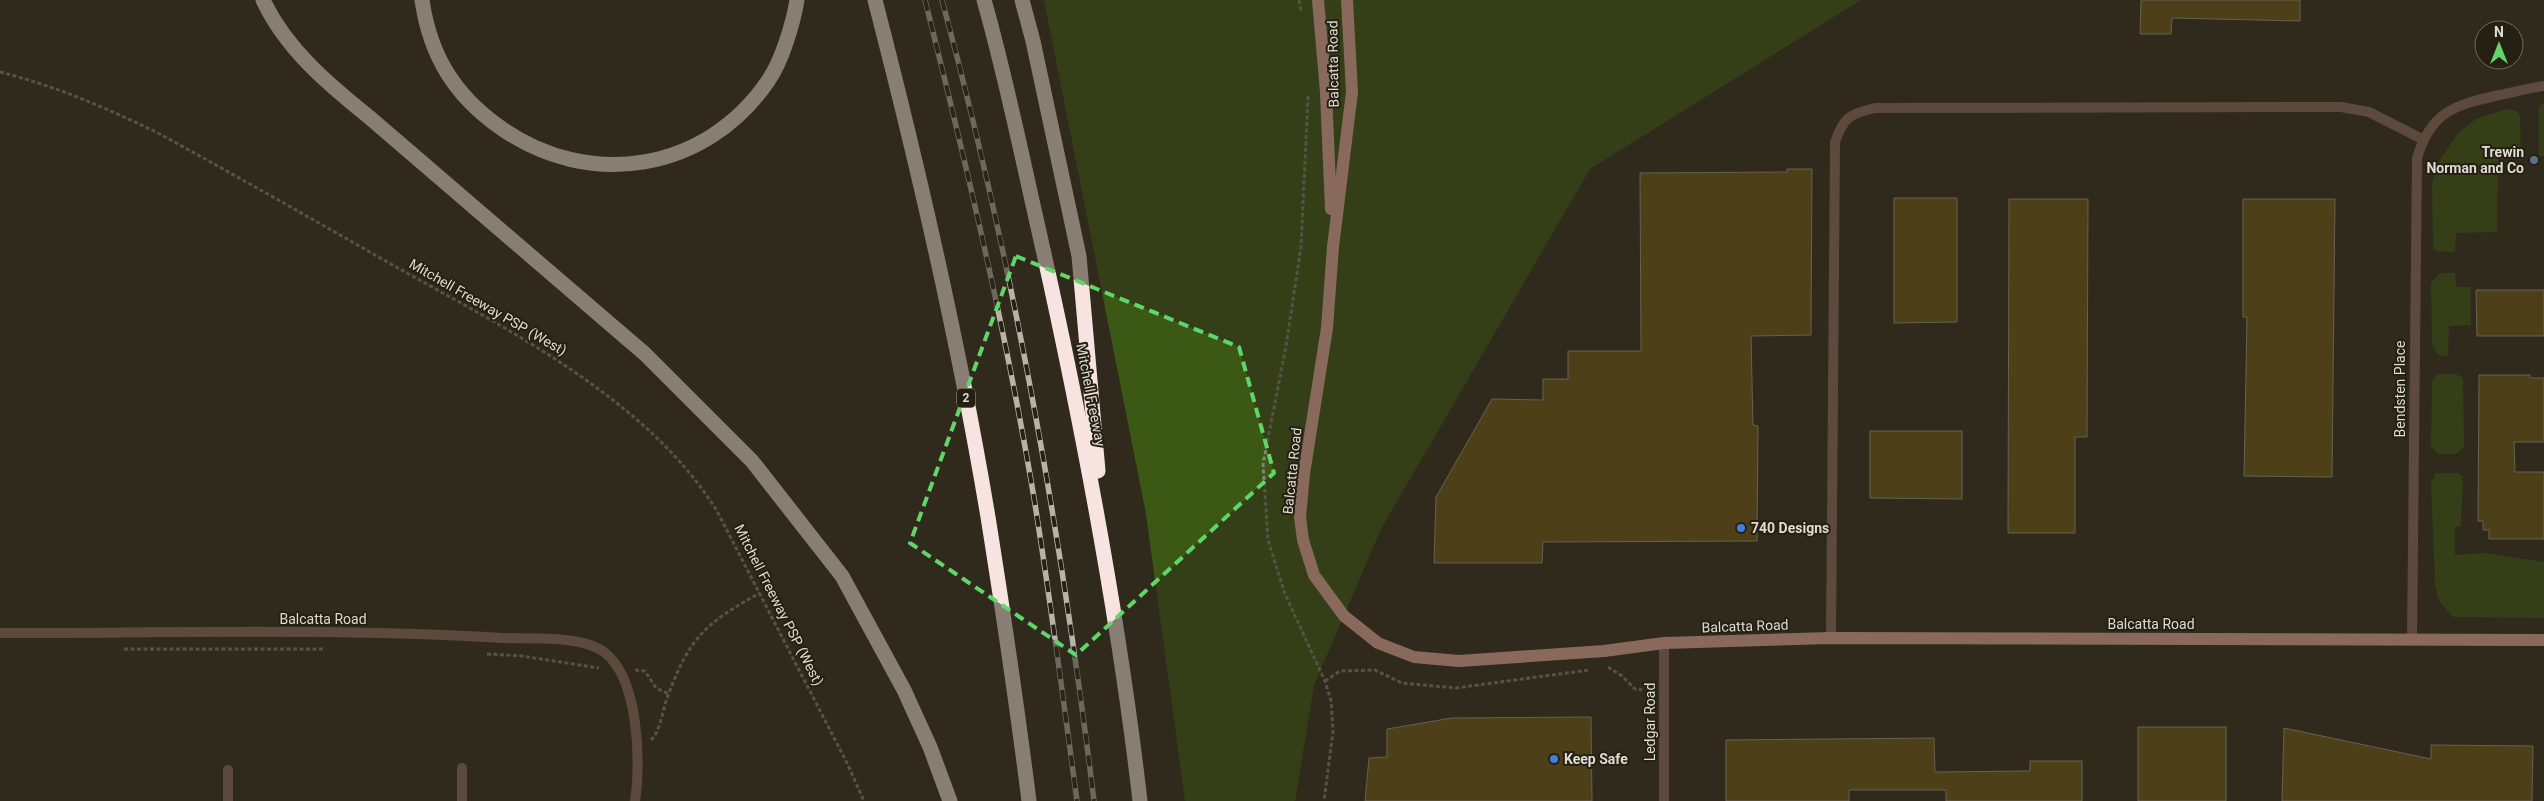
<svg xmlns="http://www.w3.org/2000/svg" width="2544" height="801" viewBox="0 0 2544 801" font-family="Roboto,sans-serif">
<rect width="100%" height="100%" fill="#2f2a1c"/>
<g fill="#3b5915">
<polygon points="1044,0 1861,0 1590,169 1381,529 1314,685 1295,801 1185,801 1146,514"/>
<polygon points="2544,103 2544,156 2539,156 2539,106"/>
<polygon points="2507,109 2517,111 2520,115 2521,157 2498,159 2497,232 2456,233 2455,252 2437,251 2433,248 2432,184 2436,166 2458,133 2476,119"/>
<polygon points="2440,273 2455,273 2456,287 2471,287 2471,325 2449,326 2448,356 2438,355 2432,344 2431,283"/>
<polygon points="2438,374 2456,374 2463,378 2464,447 2456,454 2438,454 2431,446 2432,381"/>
<polygon points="2436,473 2459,473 2463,477 2461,526 2455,527 2455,555 2485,553 2544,562 2544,618 2453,617 2439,601 2435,584 2431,483"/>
</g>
<g fill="#715b16" stroke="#a9a392">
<polygon points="2141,0 2300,0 2300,21 2172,18 2171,34 2140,34"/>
<polygon points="1787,169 1812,169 1811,335 1751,336 1753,425 1758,426 1757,541 1543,542 1542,563 1434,563 1436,497 1492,399 1543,400 1543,379 1568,379 1568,351 1641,351 1640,173 1787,172"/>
<polygon points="1894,198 1957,198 1957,322 1894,323"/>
<polygon points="2009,199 2088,199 2087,437 2075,437 2075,533 2008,533"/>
<polygon points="2243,199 2335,199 2332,477 2244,476 2247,317 2243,317"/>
<polygon points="2476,290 2544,290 2544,336 2477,336"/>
<polygon points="2479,375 2530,375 2530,378 2544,378 2544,442 2514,442 2515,472 2544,472 2544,539 2489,539 2489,530 2483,530 2483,521 2478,521"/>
<polygon points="1870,431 1962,431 1962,499 1870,498"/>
<polygon points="1591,717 1592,801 1365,801 1369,758 1387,757 1387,729 1452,718"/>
<rect x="2138" y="727" width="88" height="74"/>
<polygon points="2284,728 2431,759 2431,745 2533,746 2532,801 2282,801"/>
<polygon points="1934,738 1935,772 2030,771 2030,761 2082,761 2082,801 1946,801 1946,790 1849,790 1849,801 1726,801 1726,740"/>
</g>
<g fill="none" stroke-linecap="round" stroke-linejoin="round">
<g stroke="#878378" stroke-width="3" stroke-dasharray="4 2.5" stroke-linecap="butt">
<polyline points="1299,0 1301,11"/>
<path d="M0 72C56 86 109 109 160 134 240 178 319 223 398 268 510 331 647 399 717 511L847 763 864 801"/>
<polyline points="1308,96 1301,247 1286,346 1263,464 1268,540 1285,594 1325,681 1331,701 1333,731 1324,801"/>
<polyline points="124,649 325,649"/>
<polyline points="487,654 522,656 599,668"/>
<polyline points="1608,667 1622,676 1635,689 1642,690"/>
<polyline points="635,670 645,671 656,688 669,694"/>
<polyline points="1325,681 1340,671 1375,670 1402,683 1456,688 1589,670"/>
<path d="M651 740C659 734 663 711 666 701 688 640 703 624 760 593"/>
</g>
<path stroke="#946f67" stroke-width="10" d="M1831 638 1835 142C1844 117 1849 114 1875 108L2341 107 2369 112 2422 139"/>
<g stroke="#946f67" stroke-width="10">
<path d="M2412 639 2417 158C2431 111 2455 105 2499 95 2514 92 2529 88 2544 86"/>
<polyline points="1664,643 1664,801"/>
<polyline points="228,770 228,801"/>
<polyline points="462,801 462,768"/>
</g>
<path stroke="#946f67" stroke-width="10" d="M0 633C167 633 336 628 503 638 532 639 581 635 604 652 639 678 641 762 635 801"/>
<g stroke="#f6b7ac" stroke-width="12">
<polyline points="1318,0 1326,92 1331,209"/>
<polyline points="1347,0 1352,92 1333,247 1327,328 1304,474 1300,517 1303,540 1314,575 1344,616 1378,643 1414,657 1459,661 1604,651 1664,643 1831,638 2544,640"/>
</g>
<g stroke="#f7e4e0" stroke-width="15">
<path d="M263 0C286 49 328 84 369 117L645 354 752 461 842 576 904 690 930 747 950 801"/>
<path d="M422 0C430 56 455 96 501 128 589 190 706 172 768 81 782 61 793 24 797 0"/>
<path d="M875 0C919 170 959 343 988 517 1003 611 1017 706 1029 801"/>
<path d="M984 0C1006 77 1022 157 1040 236 1082 423 1118 610 1140 801"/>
<polyline points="1022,0 1033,41 1079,256 1098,471"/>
</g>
<g stroke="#b6b3a9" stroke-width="5.5">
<g id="rail">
<path d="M925 0C966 163 1005 327 1033 492 1050 595 1063 698 1077 801"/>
<path d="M942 0C1013 262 1061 531 1094 801"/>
</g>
</g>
<use href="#rail" stroke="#252012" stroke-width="4" stroke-dasharray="11" stroke-linecap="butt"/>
</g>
<path d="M0 0H2544V801H0ZM1016 256 1239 347 1274 473 1076 655 910 543Z" fill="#2f2a1c" fill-opacity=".55" fill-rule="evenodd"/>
<path fill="none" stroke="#60d56b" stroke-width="4" stroke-dasharray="10 6" stroke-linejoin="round" d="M1016 256 1239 347 1274 473 1076 655 910 543Z"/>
<circle fill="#5c6f8a" stroke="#252012" stroke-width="2" cx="2534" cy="160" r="5"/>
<g fill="#3f7fe0" stroke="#252012" stroke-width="2">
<circle cx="1741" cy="528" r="5"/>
<circle cx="1554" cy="759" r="5"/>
</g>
<g text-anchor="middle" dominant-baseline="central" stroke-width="4" stroke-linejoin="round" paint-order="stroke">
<rect fill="#252012" stroke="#a6a398" stroke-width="1" x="957" y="388.5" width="18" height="19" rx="4"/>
<g font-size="12" font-weight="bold" fill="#dedbd2">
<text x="966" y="398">2</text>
</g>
<g font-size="14" fill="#dedbd2" stroke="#252012">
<text transform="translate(1333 64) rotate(-91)">Balcatta Road</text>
<text transform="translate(488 307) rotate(30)">Mitchell Freeway PSP (West)</text>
<text transform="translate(2400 389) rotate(-90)">Bendsten Place</text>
<text transform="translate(1091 395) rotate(79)">Mitchell Freeway</text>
<text transform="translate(1292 471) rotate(-84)">Balcatta Road</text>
<text transform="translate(779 605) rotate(63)">Mitchell Freeway PSP (West)</text>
<text x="323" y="619">Balcatta Road</text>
<text x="2151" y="624">Balcatta Road</text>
<text transform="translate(1745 626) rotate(-2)">Balcatta Road</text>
<text transform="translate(1650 722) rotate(-90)">Ledgar Road</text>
</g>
<g font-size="14" font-weight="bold" fill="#dedbd2" stroke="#252012" text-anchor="start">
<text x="2524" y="152" text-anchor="end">Trewin<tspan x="2524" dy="16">Norman and Co</tspan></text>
<text x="1751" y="528">740 Designs</text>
<text x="1564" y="759">Keep Safe</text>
</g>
</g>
<g transform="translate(2499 45)"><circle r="24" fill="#252012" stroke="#6f6b5f"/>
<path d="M0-4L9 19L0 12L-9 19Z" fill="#60d56b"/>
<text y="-8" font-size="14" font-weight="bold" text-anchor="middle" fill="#dedbd2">N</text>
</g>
</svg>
